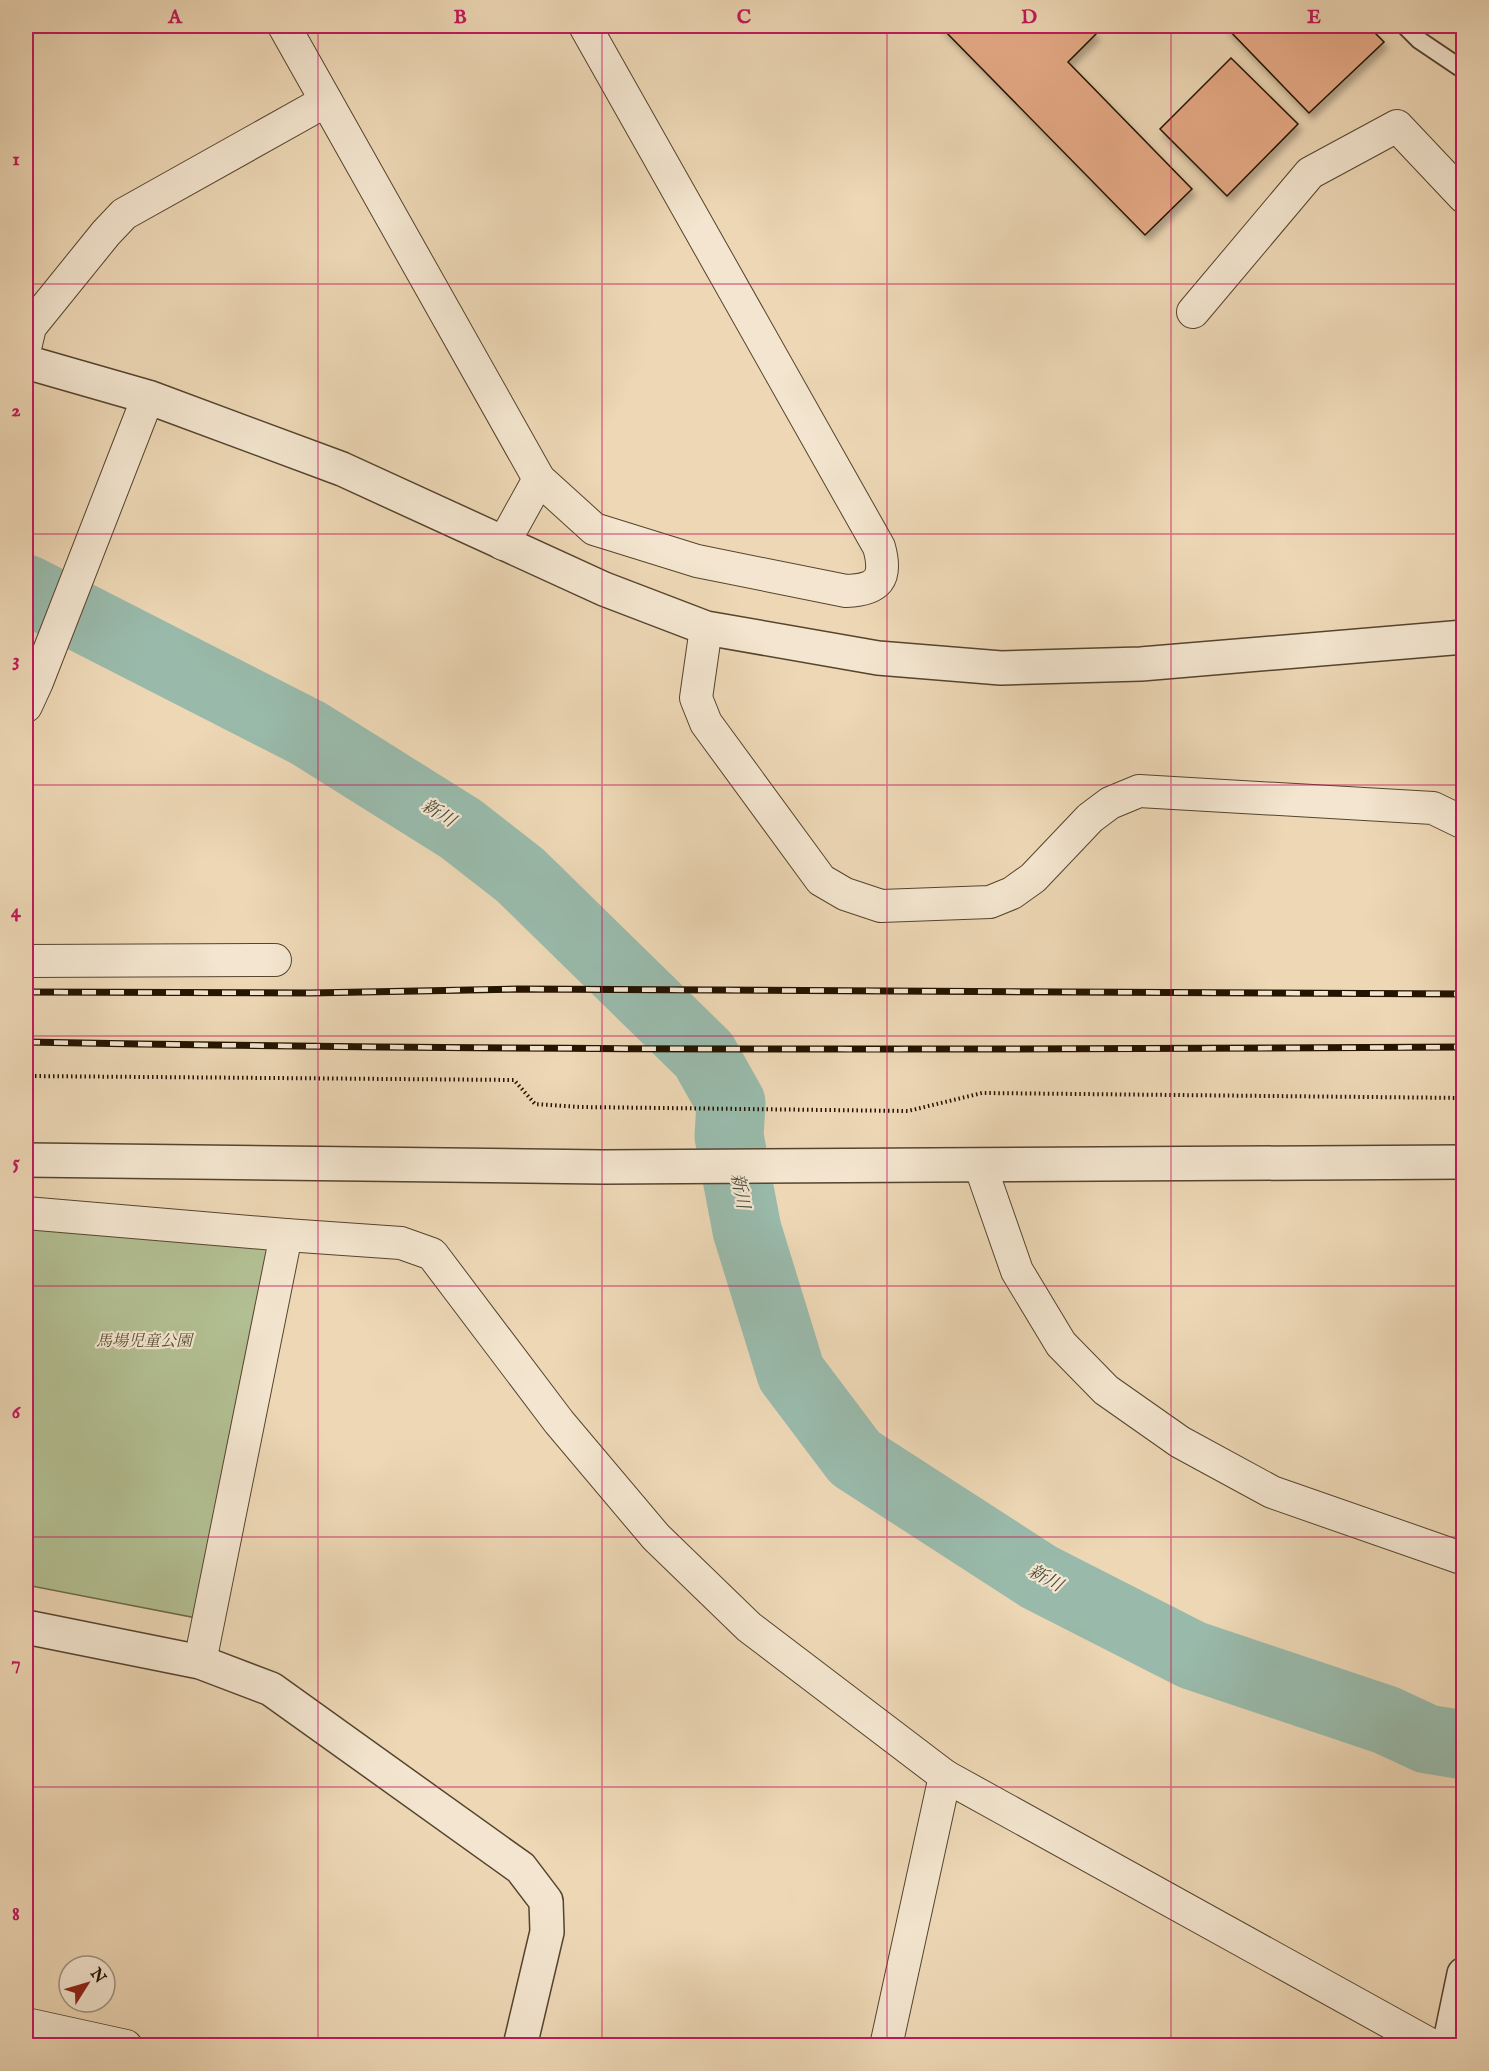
<svg xmlns="http://www.w3.org/2000/svg" width="1489" height="2071" viewBox="0 0 1489 2071" font-family="'IM FELL English','Noto Serif JP',serif">
<defs>
<filter id="shadow"><feDropShadow dx="3.5" dy="6" stdDeviation="3" flood-color="#0004"/></filter>
</defs>
<rect width="100%" height="100%" fill="#edd7b5"/>
<filter id="stains"><feTurbulence type="fractalNoise" baseFrequency=".00333" numOctaves="4"/><feColorMatrix values="0 0 0 0 .2 0 0 0 0 .09 0 0 0 0 .02 0 0 0 .5 -.17"/></filter>
<radialGradient id="worn" r=".72"><stop offset=".6" stop-color="#630" stop-opacity="0"/><stop offset="1" stop-color="#630" stop-opacity=".3"/></radialGradient>
<polygon fill="#b2bf92" stroke="#6b6949" stroke-width="1.5" points="26,1213 286,1235 207,1620 26,1585"/>
<g fill="none" stroke-linecap="round" stroke-linejoin="round">
<polyline stroke="#99baab" stroke-width="69" points="26,589 308,733 461,829 520,875 704,1055 731,1103 729,1136 747,1230 791,1373 855,1458 1039,1577 1192,1655 1386,1720 1427,1739 1464,1745"/>
</g>
<g fill="#e5aa86" stroke="#241300" stroke-width="1.5" filter="url(#shadow)">
<polygon points="940,26 1088,26 1096,34 1068,62 1192,189 1145,235"/>
<polygon points="1225,26 1368,26 1384,42 1309,113"/>
<polygon points="1231,58 1298,124 1227,196 1160,129"/>
</g>
<g fill="none" stroke-linecap="round" stroke-linejoin="round">
<g stroke="#56442d" stroke-width="20">
<polyline id="service" points="1405,26 1419,40 1459,67 1464,66"/>
</g>
<g stroke="#56442d" stroke-width="34">
<g id="minor">
<path d="M284 26 539 479 594 529 697 561 846 591C878 590 888 579 879 547L585 26"/>
<polyline points="1193,312 1310,173 1397,126 1464,197"/>
<polyline points="26,344 30,327 106,233 124,214 326,101"/>
<polyline points="503,544 539,479"/>
<polyline points="706,628 696,698 706,723 821,880 845,894 881,906 990,902 1012,893 1033,878 1090,818 1110,803 1139,791 1433,808 1464,823"/>
<polyline points="26,706 37,682 148,397"/>
<polyline points="26,961 275,960"/>
<polyline points="980,1165 1017,1271 1061,1344 1106,1390 1180,1442 1272,1492 1464,1559"/>
<polyline points="26,1213 286,1235 200,1662"/>
<polyline points="286,1235 401,1243 432,1254 559,1422 656,1537 749,1627 945,1776 1433,2046"/>
<polyline points="26,2024 126,2046"/>
<polyline points="886,2046 945,1776"/>
</g>
</g>
<g stroke="#56442d" stroke-width="36">
<g id="tertiary">
<polyline points="26,362 148,397 342,469 604,589 706,628 878,658 1001,668 1141,664 1464,637"/>
<polyline points="26,1160 603,1167 1464,1162"/>
<polyline points="26,1627 200,1662 271,1689 521,1868 546,1901 547,1932 520,2046"/>
<polyline points="1449,2046 1464,1974"/>
</g>
</g>
<polyline stroke="#241300" stroke-width="4" stroke-dasharray="1.5 3" stroke-linecap="butt" points="26,1076 514,1080 535,1104 580,1107 908,1111 982,1093 1464,1098"/>
<use href="#service" stroke="#f3e5cf" stroke-width="16"/>
<use href="#minor" stroke="#f3e5cf" stroke-width="32"/>
<use href="#tertiary" stroke="#f3e5cf" stroke-width="33"/>
<g stroke="#241300" stroke-width="7">
<g id="rail">
<polyline points="26,992 311,993 518,989 1464,994"/>
<path d="M26 1042C505 1051 984 1050 1464 1047"/>
</g>
</g>
<use href="#rail" stroke="#f3e5cf" stroke-width="4.5" stroke-dasharray="14" stroke-linecap="butt"/>
</g>
<path fill="none" stroke="#c2185b" stroke-width="1.5" stroke-opacity="0.55" d="M318 26V2046M602 26V2046M887 26V2046M1171 26V2046M26 284H1464M26 534H1464M26 785H1464M26 1036H1464M26 1286H1464M26 1537H1464M26 1787H1464"/>
<g text-anchor="middle" dominant-baseline="central" stroke-width="4.5" stroke-linejoin="round" paint-order="stroke">
<g font-size="16" font-style="italic" fill="#564f33" stroke="#f3e5cf">
<text x="144" y="1342">馬場児童公園</text>
</g>
<g font-size="18" font-style="italic" fill="#4d4d3c" stroke="#f3e5cf">
<text transform="translate(438 814) rotate(32)">新川</text>
<text transform="translate(739 1191) rotate(79)">新川</text>
<text transform="translate(1045 1579) rotate(29)">新川</text>
</g>
</g>
<rect width="1489" height="2071" fill="none" stroke="#edd7b5" stroke-width="66"/>
<g transform="translate(87 1984) rotate(53)"><circle r="28" fill="#f3e5cf" stroke="#a0917c" stroke-width="1.5"/>
<path d="M0-4.5L10 22L0 15L-10 22Z" fill="#8f2418"/>
<text y="-9" font-size="16" font-weight="bold" text-anchor="middle" fill="#241300">N</text>
</g>
<rect x="33" y="33" width="1423" height="2005" fill="none" stroke="#c2185b" stroke-width="2"/>
<g font-size="20" text-anchor="middle" font-weight="bold" fill="#c2185b">
<text x="175" y="23">A</text>
<text x="460" y="23">B</text>
<text x="744" y="23">C</text>
<text x="1029" y="23">D</text>
<text x="1314" y="23">E</text>
<text x="16" y="165">1</text>
<text x="16" y="416">2</text>
<text x="16" y="666">3</text>
<text x="16" y="917">4</text>
<text x="16" y="1168">5</text>
<text x="16" y="1418">6</text>
<text x="16" y="1669">7</text>
<text x="16" y="1920">8</text>
</g>
<rect width="100%" height="100%" filter="url(#stains)"/>
<rect width="100%" height="100%" fill="url(#worn)"/>
</svg>
